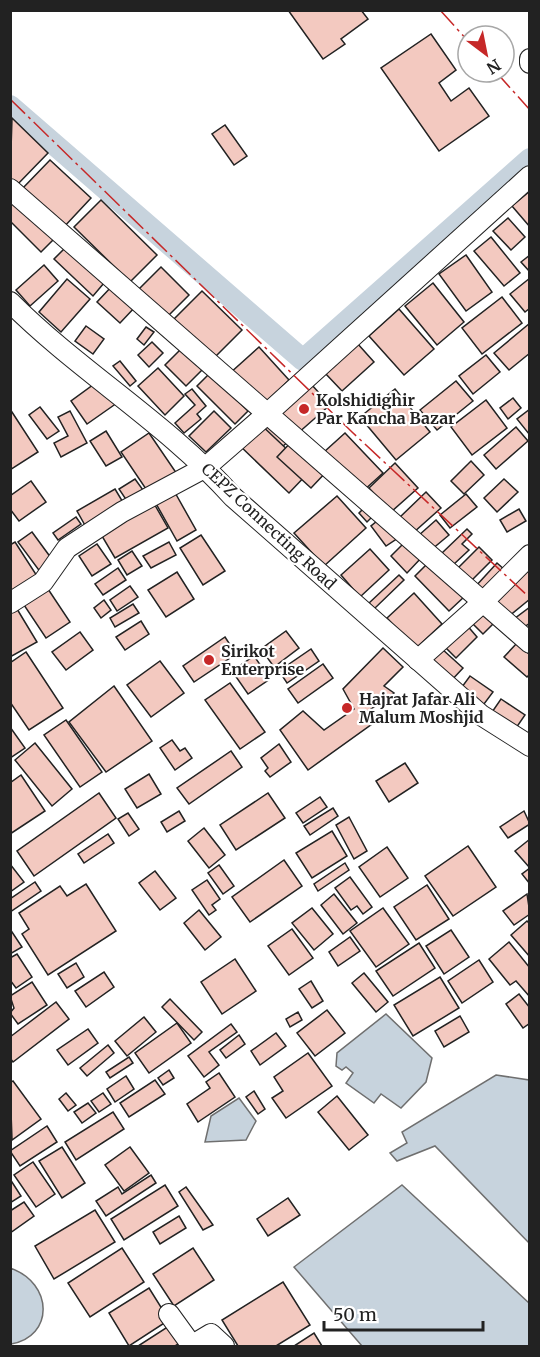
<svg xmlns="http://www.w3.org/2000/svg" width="540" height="1357" viewBox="0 0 540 1357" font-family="Merriweather,serif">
<rect width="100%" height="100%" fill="#fff"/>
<g fill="#c7d3dd" stroke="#6f6f6f" stroke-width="1.5">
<polygon points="386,1014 432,1058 426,1082 401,1108 381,1094 374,1103 346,1083 353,1073 346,1067 342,1070 336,1066 337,1053"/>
<polygon points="496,1075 529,1080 529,1243 435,1146 397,1161 390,1153 407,1143 402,1132"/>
<polygon points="239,1098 256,1121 246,1140 205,1142 211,1116"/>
<polygon points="402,1185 529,1303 529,1346 362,1346 294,1267"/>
<path d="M10 1268C54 1283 54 1337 11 1344Z"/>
</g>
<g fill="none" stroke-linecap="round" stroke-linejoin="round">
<polyline stroke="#c7d3dd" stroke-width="22" points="10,106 303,360 530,159"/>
</g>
<g fill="#f3c9c0" stroke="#222" stroke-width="1.5">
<polygon points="288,10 361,10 368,19 341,39 345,44 323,59"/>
<polygon points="431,34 456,70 439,83 451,101 469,88 489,116 439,151 381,68"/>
<polygon points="12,118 48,153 16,186 10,181"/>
<polygon points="225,125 247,156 234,165 212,134"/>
<polygon points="50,160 91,198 63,228 22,189"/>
<polygon points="10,191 55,238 41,252 10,221"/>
<polygon points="530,191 530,227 512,206"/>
<polygon points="101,200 157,255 130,282 74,227"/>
<polygon points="508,218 525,237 511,250 493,231"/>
<polygon points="491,237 520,273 504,286 474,251"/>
<polygon points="66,247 104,283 93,296 54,259"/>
<polygon points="466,255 492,292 466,311 439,274"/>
<polygon points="530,255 530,272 521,262"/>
<polygon points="44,265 58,281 30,306 16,290"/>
<polygon points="161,267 189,295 167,317 139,289"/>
<polygon points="530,278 530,308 525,312 510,294"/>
<polygon points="67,279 90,299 61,332 39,312"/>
<polygon points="433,283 464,322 437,345 405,306"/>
<polygon points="113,285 136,306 120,323 97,302"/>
<polygon points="202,291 242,330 214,358 174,319"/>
<polygon points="502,297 522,323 482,354 462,328"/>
<polygon points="399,309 434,349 404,375 369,336"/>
<polygon points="530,323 530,353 509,370 494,353"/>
<polygon points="86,326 104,339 93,354 75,341"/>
<polygon points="146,327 154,332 144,345 137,339"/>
<polygon points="152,342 163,353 149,367 138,355"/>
<polygon points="357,343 374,362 342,391 325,373"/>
<polygon points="259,347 289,380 260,408 229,374"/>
<polygon points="182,348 203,369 186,386 165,365"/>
<polygon points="486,355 500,372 473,394 459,376"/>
<polygon points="120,361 136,381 130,386 113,366"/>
<polygon points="158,368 184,396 165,415 138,386"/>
<polygon points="210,373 248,411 235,424 197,386"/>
<polygon points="456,381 473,401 437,430 420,410"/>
<polygon points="97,382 117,403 87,424 71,401"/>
<polygon points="311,384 330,405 297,434 279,413"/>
<polygon points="192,389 206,406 197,414 201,419 184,433 175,423 195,405 185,394"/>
<polygon points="395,389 430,432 396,460 360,417"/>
<polygon points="513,398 521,408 508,419 500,408"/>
<polygon points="486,400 507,428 472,455 451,427"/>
<polygon points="40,407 59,431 47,439 29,415"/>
<polygon points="10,409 38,452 10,470"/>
<polygon points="530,409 530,433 529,434 517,419"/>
<polygon points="70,411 87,443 61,457 54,443 68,436 58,417"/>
<polygon points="214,411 231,428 206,452 189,436"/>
<polygon points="272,421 290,440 275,453 258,434"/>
<polygon points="258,422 310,471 289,493 237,443"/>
<polygon points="516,427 528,441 496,469 484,455"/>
<polygon points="106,431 122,457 106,466 90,441"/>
<polygon points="149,433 177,474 148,492 121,452"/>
<polygon points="345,433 383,473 362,492 324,452"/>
<polygon points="294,439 328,470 311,488 277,457"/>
<polygon points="471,461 484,475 464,494 451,481"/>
<polygon points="395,463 418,488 391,512 369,488"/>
<polygon points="135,479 143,490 127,501 119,489"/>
<polygon points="504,479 518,492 497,512 484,498"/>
<polygon points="31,481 46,502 19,521 10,509 10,496"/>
<polygon points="115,489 124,504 86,527 77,511"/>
<polygon points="173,489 196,530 177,541 154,500"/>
<polygon points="426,492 441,508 413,533 399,518"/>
<polygon points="466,494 477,507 450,528 440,515"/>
<polygon points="337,496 366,528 324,566 294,533"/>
<polygon points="152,500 168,528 115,558 99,531"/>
<polygon points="367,505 375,514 367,522 359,513"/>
<polygon points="519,509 526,521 507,532 500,520"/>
<polygon points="76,517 81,524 58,540 53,533"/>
<polygon points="382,517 398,538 386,546 371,526"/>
<polygon points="436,520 449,535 431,550 418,536"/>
<polygon points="467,529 472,534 462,544 469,550 453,565 442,553"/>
<polygon points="32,532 54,562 41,573 18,542"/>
<polygon points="201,535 225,571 203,585 180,548"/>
<polygon points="407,540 423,556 407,573 391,556"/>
<polygon points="15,542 37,576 10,593 10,545"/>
<polygon points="169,542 176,555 151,568 143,556"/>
<polygon points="97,544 111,564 92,576 79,556"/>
<polygon points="479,547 492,560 468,584 455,571"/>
<polygon points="370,549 389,570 360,597 341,575"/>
<polygon points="132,551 142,566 127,575 118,560"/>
<polygon points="430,561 465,596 449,611 415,576"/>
<polygon points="497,563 505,570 483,594 475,587"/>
<polygon points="118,568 126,580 103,595 95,584"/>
<polygon points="524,568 530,574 530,599 508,617 491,597"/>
<polygon points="177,572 194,599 166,617 148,590"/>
<polygon points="399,575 404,580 374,609 369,603"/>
<polygon points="46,586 70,622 46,638 22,602"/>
<polygon points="130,586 138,597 117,611 110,600"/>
<polygon points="414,593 442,624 415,649 387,618"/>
<polygon points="104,600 111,610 101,618 94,608"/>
<polygon points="14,604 37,642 10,657 10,606"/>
<polygon points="133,604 139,613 115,627 110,618"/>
<polygon points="530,607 530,623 521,629 514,619"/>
<polygon points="481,609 494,623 483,634 469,620"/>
<polygon points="141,621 149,634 125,650 116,637"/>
<polygon points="465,623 477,637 456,658 443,645"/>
<polygon points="286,631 299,648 274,667 261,649"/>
<polygon points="80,632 93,650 66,670 52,652"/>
<polygon points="225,637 236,654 194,682 183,666"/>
<polygon points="517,643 530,655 530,674 527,677 504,657"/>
<polygon points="383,648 403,667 384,686 394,693 364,714 372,724 308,770 280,730 303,711 324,730 354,709 343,689"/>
<polygon points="311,649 319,661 287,683 279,671"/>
<polygon points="442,649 463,668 450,682 429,663"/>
<polygon points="26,652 63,708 29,730 10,702 10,663"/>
<polygon points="254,656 270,679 248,694 232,671"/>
<polygon points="160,661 184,693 151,717 127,685"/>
<polygon points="323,664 333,678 298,703 288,689"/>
<polygon points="470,676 493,692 481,708 459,691"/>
<polygon points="230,683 265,732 240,749 205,700"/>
<polygon points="114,686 152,741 106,772 69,722"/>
<polygon points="501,699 525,715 514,731 490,715"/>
<polygon points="66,720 102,772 80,787 44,735"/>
<polygon points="10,727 25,748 10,758"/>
<polygon points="172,740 180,751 185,748 192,758 175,770 160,748"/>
<polygon points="35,743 72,789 52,806 15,760"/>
<polygon points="279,744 291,762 270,777 265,771 268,768 261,758"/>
<polygon points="231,751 242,767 189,804 177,788"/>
<polygon points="405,763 418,783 389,802 376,781"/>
<polygon points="149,774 161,794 137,808 125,789"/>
<polygon points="21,775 45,811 10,834 10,783"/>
<polygon points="99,793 116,818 34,876 17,851"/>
<polygon points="268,793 285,818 236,850 220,825"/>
<polygon points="320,797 327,807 303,823 296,813"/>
<polygon points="333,808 338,816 310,835 304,826"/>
<polygon points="179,811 185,821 167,832 161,822"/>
<polygon points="524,811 530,824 508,838 500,827"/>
<polygon points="128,813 139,829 129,836 118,819"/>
<polygon points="349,817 367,851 354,859 336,825"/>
<polygon points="204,828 225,855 209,868 188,841"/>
<polygon points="332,831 347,856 312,878 296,853"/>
<polygon points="108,834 114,843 84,863 78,854"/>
<polygon points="530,839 530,866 529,867 515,851"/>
<polygon points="468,846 496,887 453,916 425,876"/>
<polygon points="387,847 408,878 380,897 359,867"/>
<polygon points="284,860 302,886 250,922 232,897"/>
<polygon points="345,863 349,870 318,891 314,884"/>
<polygon points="10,864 24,882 10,892"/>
<polygon points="219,865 234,886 223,894 208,873"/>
<polygon points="530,868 530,884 522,874"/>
<polygon points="155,871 176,898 160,910 139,883"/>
<polygon points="350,877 372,907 363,914 357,906 351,910 335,888"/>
<polygon points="207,880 220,899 212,905 216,910 209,915 192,890"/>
<polygon points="35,882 41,891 10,912 10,899"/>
<polygon points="86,884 116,931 48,975 22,934 29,929 19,913 60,886 67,896"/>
<polygon points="427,885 449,919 416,940 394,907"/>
<polygon points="334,894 357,923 343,934 321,905"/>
<polygon points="527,894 530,914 514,925 503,911"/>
<polygon points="312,908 333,934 314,950 292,923"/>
<polygon points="383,908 409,944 376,967 350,931"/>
<polygon points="199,910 221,937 205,950 184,923"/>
<polygon points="527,921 530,924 530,957 511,935"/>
<polygon points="10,929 22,947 10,954"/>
<polygon points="292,929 313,958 289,975 268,946"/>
<polygon points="451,930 469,957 444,974 426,946"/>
<polygon points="350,937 360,951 338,966 329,952"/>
<polygon points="509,942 530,968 530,997 516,981 510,985 489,959"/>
<polygon points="419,943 435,968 393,996 376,971"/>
<polygon points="17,954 32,977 16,988 10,980 10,958"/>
<polygon points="235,959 256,991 222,1014 201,982"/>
<polygon points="479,960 493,982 462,1003 448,981"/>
<polygon points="76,963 84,977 67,988 58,974"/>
<polygon points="104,972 114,987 86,1007 75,991"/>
<polygon points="364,973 388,1002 376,1012 352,983"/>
<polygon points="440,977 459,1008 413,1036 394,1005"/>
<polygon points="311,981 323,1001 312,1008 299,989"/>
<polygon points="32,982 47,1005 18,1024 10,1013 14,1008 10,996"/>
<polygon points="519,994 530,1008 530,1023 523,1028 506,1004"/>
<polygon points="170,999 202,1032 194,1040 162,1007"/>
<polygon points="56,1002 69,1019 13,1062 10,1058 10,1037"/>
<polygon points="327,1010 345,1033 315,1056 297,1033"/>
<polygon points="298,1012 302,1020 290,1027 286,1019"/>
<polygon points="460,1016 469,1032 444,1047 435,1031"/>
<polygon points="144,1017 156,1032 127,1056 115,1041"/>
<polygon points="177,1023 191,1043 149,1073 135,1053"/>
<polygon points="231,1024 237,1032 209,1052 219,1065 204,1077 188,1056"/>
<polygon points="88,1029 98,1043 68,1065 57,1050"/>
<polygon points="276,1033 286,1046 260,1065 251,1051"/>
<polygon points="239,1035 245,1044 226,1058 220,1050"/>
<polygon points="108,1045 114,1053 87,1076 80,1068"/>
<polygon points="308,1053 332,1086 286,1118 272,1098 283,1091 274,1077"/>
<polygon points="129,1057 133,1063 110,1078 106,1072"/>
<polygon points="169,1070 174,1078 163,1085 158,1078"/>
<polygon points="219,1073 235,1097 198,1122 187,1104 210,1088 206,1082"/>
<polygon points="126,1076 134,1089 115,1102 107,1089"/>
<polygon points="155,1080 165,1094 129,1117 120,1103"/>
<polygon points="13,1081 41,1119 12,1140 10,1083"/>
<polygon points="254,1091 265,1109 258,1114 246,1097"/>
<polygon points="66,1093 76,1105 68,1111 59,1099"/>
<polygon points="103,1093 111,1104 99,1112 91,1101"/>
<polygon points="337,1096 368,1135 349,1150 318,1112"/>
<polygon points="88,1103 96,1113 82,1123 74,1112"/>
<polygon points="113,1112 124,1129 76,1160 65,1142"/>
<polygon points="47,1126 57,1142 20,1166 10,1151"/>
<polygon points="62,1147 85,1183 62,1198 39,1161"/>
<polygon points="130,1147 149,1173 124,1191 105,1165"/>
<polygon points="33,1162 55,1194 36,1207 14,1175"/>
<polygon points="151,1175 156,1183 106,1216 96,1201 118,1187 122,1194"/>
<polygon points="10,1179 21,1196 10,1203"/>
<polygon points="165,1185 178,1206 124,1240 111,1219"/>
<polygon points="186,1187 213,1225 203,1230 179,1192"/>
<polygon points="288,1198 300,1215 268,1236 257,1219"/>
<polygon points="24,1202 34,1216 10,1233 10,1211"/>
<polygon points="95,1210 115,1242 54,1279 35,1246"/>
<polygon points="179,1216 186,1228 160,1244 153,1232"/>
<polygon points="122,1248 144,1282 90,1317 68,1283"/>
<polygon points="193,1248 214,1280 174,1306 153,1274"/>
<polygon points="283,1282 310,1325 276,1346 238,1346 222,1320"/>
<polygon points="149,1288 169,1320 129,1346 109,1313"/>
<polygon points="169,1326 180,1343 175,1346 138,1346"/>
<polygon points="314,1333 322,1346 294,1346"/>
</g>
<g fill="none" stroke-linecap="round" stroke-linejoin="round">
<g stroke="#222" stroke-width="22">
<g id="street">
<polyline points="530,59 530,63"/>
<polyline points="10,189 530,643"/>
<path d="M10 302C80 372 167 423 233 497L481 715 530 746"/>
<polyline points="10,603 43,582 67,548 122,512 206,467 268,413 530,176"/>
<polyline points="418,660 483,602 530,555"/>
<polyline points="169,1314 190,1343 196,1343 211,1334 224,1346"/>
</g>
</g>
<use href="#street" stroke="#fff" stroke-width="20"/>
<g stroke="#c62828" stroke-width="1.5" stroke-dasharray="21 4.5 3 4.5" stroke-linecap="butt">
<polyline points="440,10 468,41"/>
<polyline points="496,72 530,110"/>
<polyline points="10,99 352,432 530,598"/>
</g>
</g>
<g fill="#c62828" stroke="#fff" stroke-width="2">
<circle cx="304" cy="409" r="6"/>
<circle cx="209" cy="660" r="6"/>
<circle cx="347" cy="708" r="6"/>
</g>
<g text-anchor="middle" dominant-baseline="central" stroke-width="4.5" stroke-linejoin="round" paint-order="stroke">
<g font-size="16" font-weight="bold" fill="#222" stroke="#fff" text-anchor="start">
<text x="316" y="400">Kolshidighir<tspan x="316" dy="18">Par Kancha Bazar</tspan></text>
<text x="221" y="651">Sirikot<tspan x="221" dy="18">Enterprise</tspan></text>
<text x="359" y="699">Hajrat Jafar Ali<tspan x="359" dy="18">Malum Moshjid</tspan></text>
</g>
<g font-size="16" fill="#222" stroke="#fff">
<text transform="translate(269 526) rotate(43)">CEPZ Connecting Road</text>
</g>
</g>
<rect width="540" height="1357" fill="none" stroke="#222222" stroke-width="24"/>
<g transform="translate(486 54) rotate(148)"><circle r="28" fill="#ffffff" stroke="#a7a7a7" stroke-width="1.5"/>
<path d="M0-4.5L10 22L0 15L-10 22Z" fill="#c62828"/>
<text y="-9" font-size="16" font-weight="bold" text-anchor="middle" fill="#222222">N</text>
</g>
<path d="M324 1321v9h159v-9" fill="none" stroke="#222222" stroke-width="3"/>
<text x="333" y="1321" font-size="18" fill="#222222" stroke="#ffffff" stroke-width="4.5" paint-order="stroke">50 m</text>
</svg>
